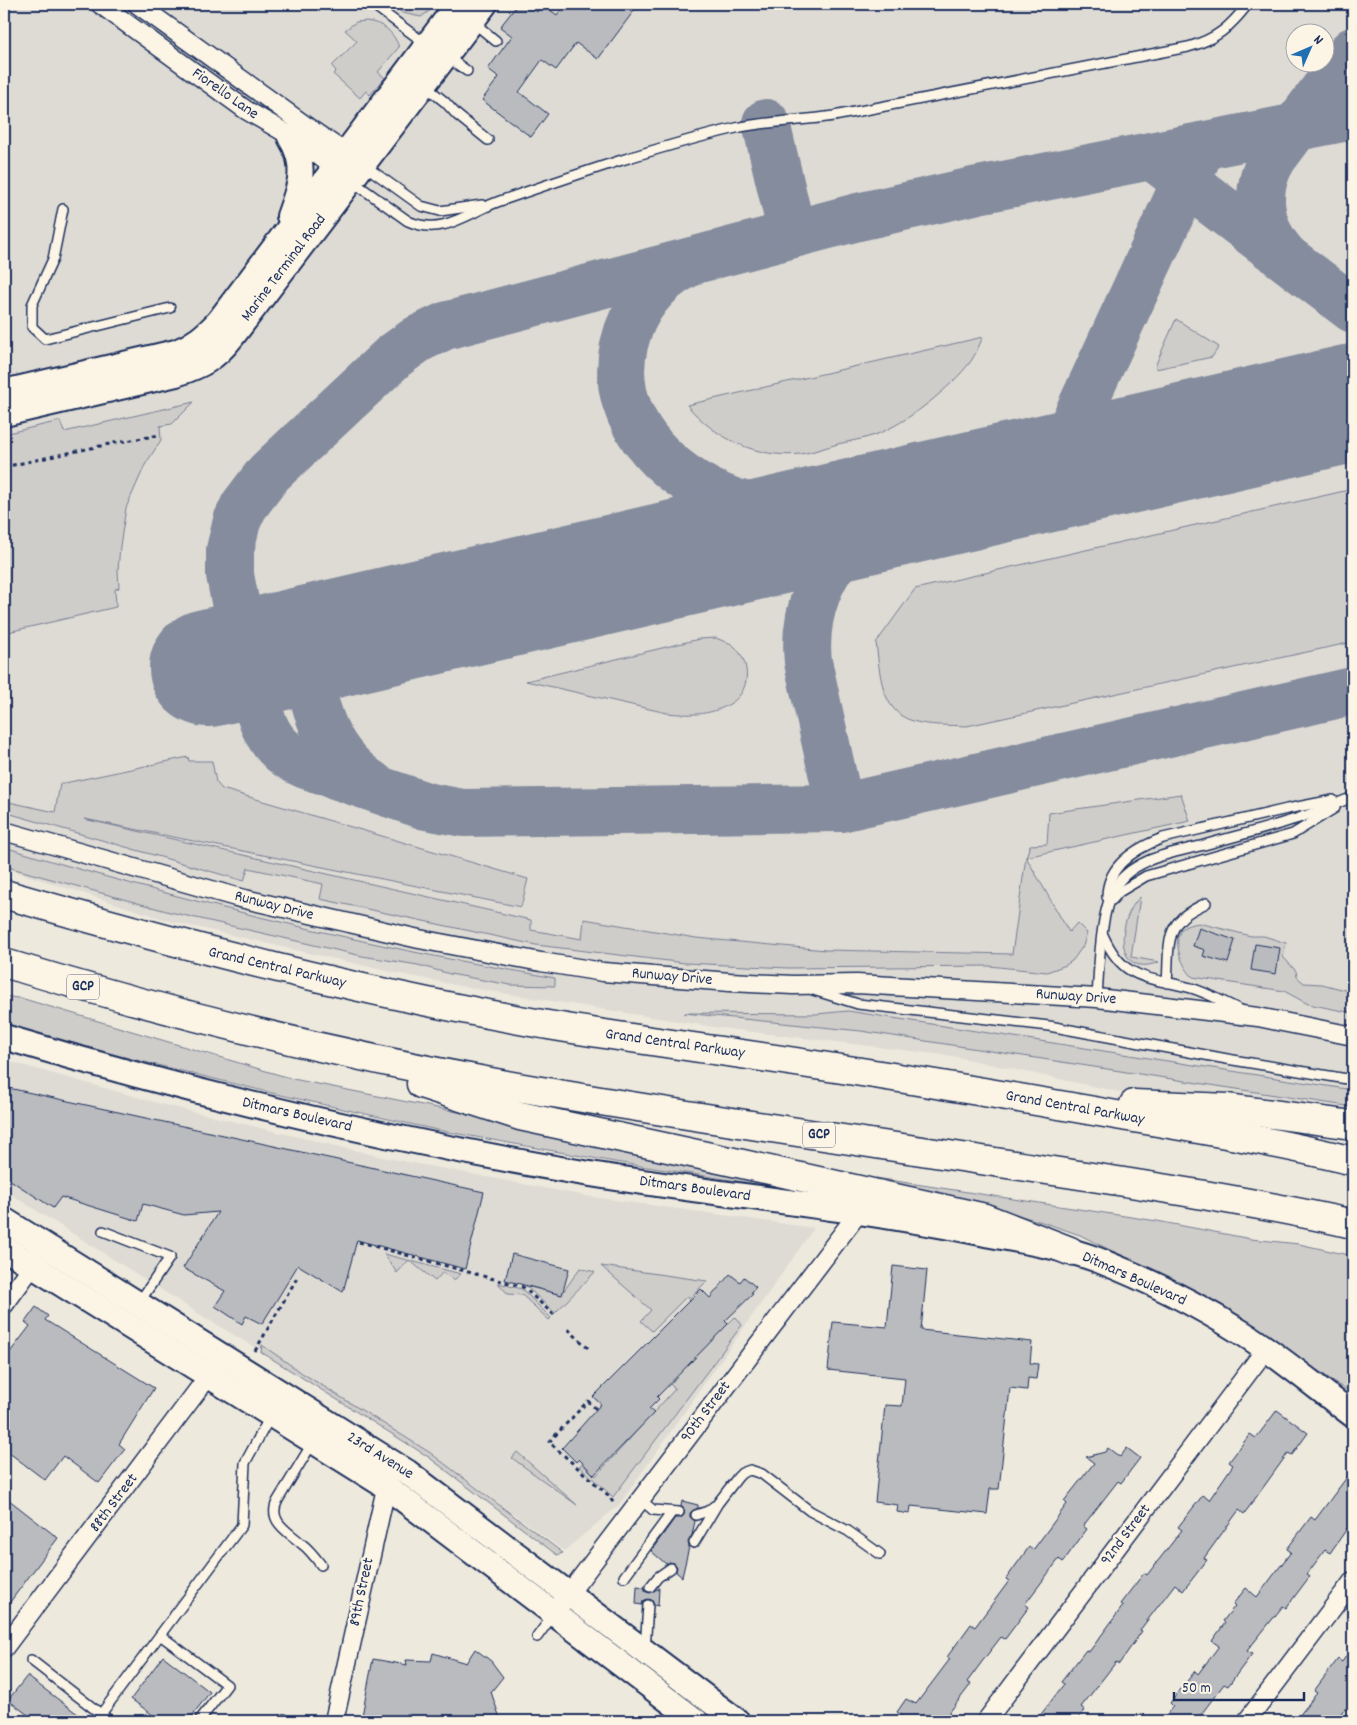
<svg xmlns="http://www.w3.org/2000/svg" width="1357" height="1725" viewBox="0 0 1357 1725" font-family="Dekko,sans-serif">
<rect width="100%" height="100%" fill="#eee9dd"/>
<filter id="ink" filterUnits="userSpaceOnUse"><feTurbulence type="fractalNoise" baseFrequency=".02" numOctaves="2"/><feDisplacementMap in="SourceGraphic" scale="10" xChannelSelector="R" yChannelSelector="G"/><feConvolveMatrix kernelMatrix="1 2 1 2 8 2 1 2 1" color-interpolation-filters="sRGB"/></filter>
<g filter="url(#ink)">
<g fill="#dedbd4" fill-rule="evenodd">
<path d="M4 4H1353V1142L952 1056 720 1028 465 987 387 971 170 921 4 868ZM1294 32H1324V62H1294Z"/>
<polygon points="4,1060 165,1105 382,1157 586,1196 814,1228 619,1505 564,1551 429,1452 209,1320 4,1190"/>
</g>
<g fill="#cfcdca" stroke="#757e94">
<polygon points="392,4 439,4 421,17 402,13"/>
<path d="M366 21C383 23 393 31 399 47L378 72 385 78 370 95 366 91 360 98 333 74 336 71 332 66 357 41 345 30 356 22Z"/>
<polygon points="1353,196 1353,230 1346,211"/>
<polygon points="1176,319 1219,347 1212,357 1156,369 1156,364"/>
<path d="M983 337C979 345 976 354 971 361 951 388 907 423 875 435 864 439 850 441 838 444 826 447 814 452 801 454 758 459 714 438 687 405Z"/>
<polygon points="194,402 172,424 160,426 161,440 145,465 126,508 120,546 118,570 119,588 115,589 116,607 4,633 4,434 60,421 64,432"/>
<path d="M1353 489V642L967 726C951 725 928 726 913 721 880 712 880 671 876 643L915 589Z"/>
<path d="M716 638C722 641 730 642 734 646 752 663 751 693 728 705 708 716 688 715 667 713L526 681 699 639Z"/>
<polygon points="188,757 189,761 212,761 216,782 222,789 528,879 521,907 84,819 531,920 531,930 582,939 584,919 696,938 826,950 1012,954 1026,857 1030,845 1047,844 1049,813 1181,794 1190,821 1026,857 1069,932 1077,923 1087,933 1083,946 1073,960 1066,965 1047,972 989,966 788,968 685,963 536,945 320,899 323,884 248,868 244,881 4,812 4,801 55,812 60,784"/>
<path d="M4 847C139 888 276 923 414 952 461 962 508 969 555 978V986L510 985 450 974 418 965 362 956 170 912 4 866Z"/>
<path d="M1140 897 1131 957 1159 962C1114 980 1116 920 1140 897Z"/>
<path d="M1199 923 1251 936H1264L1286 943 1283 957 1296 971 1297 977 1304 983 1322 984 1353 992V1013L1308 1004 1284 991 1193 977C1183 968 1172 943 1181 930 1185 925 1193 924 1199 923Z"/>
<polygon points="4,996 24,999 293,1079 532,1127 783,1181 789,1189 615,1162 437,1130 272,1093 116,1055 4,1023"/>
<polygon points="848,1011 1353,1090 1353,1107 861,1031 684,1013 816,1014"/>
<polygon points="876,1178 1157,1221 1251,1239 1299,1244 1353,1256 1353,1395 1260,1330 1178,1284 1080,1235 1039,1221"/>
<polygon points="384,1254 461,1274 454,1280 443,1272 435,1281 409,1260 397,1273"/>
<polygon points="601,1266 707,1281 690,1298 687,1296 652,1331 641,1321 651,1310"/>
<polygon points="580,1268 595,1272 555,1313 526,1286 561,1295"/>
<polygon points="498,1283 522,1289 551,1318 549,1320 522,1295 508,1294"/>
<polygon points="735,1317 742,1325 613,1497 579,1466 582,1464 596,1476 675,1389 669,1383"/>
<polygon points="262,1345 302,1373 429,1452 563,1553 557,1555 427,1456 261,1352"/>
<polygon points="517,1452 577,1505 512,1458"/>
</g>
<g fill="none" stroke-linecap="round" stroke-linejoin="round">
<g stroke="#848c9e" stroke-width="48">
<path d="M1353 116 978 190 858 217 445 326 418 339 394 356 269 473 244 506 237 521 230 550V575L246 659 260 714C268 740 282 755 306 765L426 806 463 813 840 808 1353 691"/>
<polyline points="766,123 792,234"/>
<polyline points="1161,163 1353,309"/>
<path d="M1284 256C1259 228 1253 191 1273 158L1353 51"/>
<path d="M687 264C655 280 632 310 624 345 606 424 676 487 747 506 780 515 814 516 848 519"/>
<polyline points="1051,473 1202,146"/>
<path d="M302 646C315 702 319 749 371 784"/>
<path d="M840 808 808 662C803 615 820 567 857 537 872 525 889 516 906 506"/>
</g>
<polyline stroke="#848c9e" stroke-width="118" points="208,668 848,519 1353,403"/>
</g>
<g fill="#babbbe" stroke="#1b2f5e">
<polygon points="518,4 526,4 537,12 542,4 557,15 565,4 639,4 598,59 576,43 556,70 542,60 519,92 548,114 531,137 482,100 499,77 488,69 512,36 500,27"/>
<polygon points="1199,928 1235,940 1228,963 1203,956 1205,950 1193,946"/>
<polygon points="1255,944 1280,948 1276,974 1251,970"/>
<polygon points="4,1087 484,1192 465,1269 357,1240 343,1292 298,1265 262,1324 246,1316 242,1324 215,1306 225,1291 183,1268 218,1212 184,1215 143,1204 138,1221 61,1197 53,1208 4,1176"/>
<polygon points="512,1254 569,1269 562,1295 505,1280"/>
<polygon points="893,1266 927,1270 921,1330 1032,1342 1030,1363 1038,1364 1036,1379 1028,1378 1027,1390 1010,1388 999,1489 990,1489 987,1514 911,1506 910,1514 897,1512 898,1505 875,1502 885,1405 902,1406 905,1378 828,1370 833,1322 887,1327"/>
<polygon points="730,1274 740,1282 744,1277 756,1287 751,1293 753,1294 725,1321 728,1324 657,1397 659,1399 649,1409 654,1413 594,1475 579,1459 576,1462 562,1448 601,1404 593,1397 701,1289 710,1298"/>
<polygon points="36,1307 48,1316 45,1320 154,1388 119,1444 125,1449 99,1483 63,1456 45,1480 4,1449 4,1360 30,1326 25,1322"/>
<polygon points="1277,1410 1308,1433 1292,1455 1288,1453 1244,1514 1239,1510 1204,1558 1207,1560 1183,1591 1175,1584 1140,1630 1142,1631 1119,1664 1116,1662 1081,1707 1085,1710 1076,1721 1036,1721 1064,1684 1061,1682 1086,1650 1089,1652 1123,1606 1120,1604 1144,1573 1147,1575 1182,1530 1178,1527 1203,1495 1209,1500 1233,1465 1229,1462 1250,1434 1256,1438"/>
<polygon points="1108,1448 1120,1457 1127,1448 1140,1458 1121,1483 1118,1481 1083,1526 1087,1529 1063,1562 1059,1559 1025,1604 1029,1607 1005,1639 1001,1637 984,1659 967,1682 971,1684 946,1717 942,1714 936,1721 908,1721 897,1712 906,1699 916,1704 950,1659 947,1657 971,1624 975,1627 1009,1581 1006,1579 1029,1547 1033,1550 1067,1504 1064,1501 1094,1463 1086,1457 1105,1452"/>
<polygon points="1353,1469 1353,1520 1330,1553 1325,1550 1307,1574 1310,1576 1286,1608 1283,1606 1247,1651 1252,1654 1228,1686 1224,1684 1196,1721 1162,1721 1173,1706 1170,1703 1195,1671 1198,1674 1219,1646 1212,1641 1225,1623 1223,1621 1235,1606 1233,1604 1246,1588 1257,1597 1291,1552 1287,1549 1311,1517 1315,1520"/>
<polygon points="4,1496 58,1538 4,1610"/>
<polygon points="682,1501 698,1505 698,1508 692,1511 690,1513 690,1517 695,1521 692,1535 688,1542 689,1547 682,1577 676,1572 677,1567 674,1563 670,1562 666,1564 651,1551 675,1518 681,1518 684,1515 685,1510 681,1506"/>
<polygon points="637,1586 644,1587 646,1592 650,1593 659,1588 658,1606 654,1605 652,1600 648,1599 643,1601 642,1605 636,1604"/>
<polygon points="1353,1646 1353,1715 1345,1708 1335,1721 1295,1721 1317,1693 1314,1691 1338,1659 1342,1662"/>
<polygon points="475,1649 491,1661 503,1677 491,1692 501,1721 361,1721 373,1659 407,1665 406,1660 431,1661 433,1653 466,1663"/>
<polygon points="163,1656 210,1692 188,1721 161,1721 131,1699"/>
<polygon points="27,1676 87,1721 36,1721 8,1700"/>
</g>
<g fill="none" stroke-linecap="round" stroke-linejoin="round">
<g stroke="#1b2f5e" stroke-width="12">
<g id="lane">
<polyline points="372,4 426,44"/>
<polyline points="473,22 496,41"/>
<polyline points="446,56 467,71"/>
<polyline points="424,85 445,102 457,115 488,140"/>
<polyline points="364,165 421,206 440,211 482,205"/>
<path d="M352 181 408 221C443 237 468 212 500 201 578 174 656 147 736 128 768 121 801 121 834 116L1188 47C1217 39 1230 27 1248 4"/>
<polyline points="63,209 53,259 32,305 32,327 45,339 170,308"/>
<path d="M1107 897C1107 865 1136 848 1163 838L1287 809 1333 800"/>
<polyline points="1112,900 1119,892 1146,876 1293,834 1335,808"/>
<path d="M1103 935C1124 982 1147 976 1191 988 1208 993 1225 1003 1241 1010"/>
<path d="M1167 983C1169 964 1165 934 1180 920 1186 912 1197 908 1206 903"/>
<polyline points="813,990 858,1004 1049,1026 1227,1059 1353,1080"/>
<path d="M1097 998C1099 969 1100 913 1114 889 1131 858 1174 853 1204 845 1232 837 1261 830 1289 821 1311 815 1332 805 1353 797"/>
<polyline points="103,1231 170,1257 138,1304"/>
<path d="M313 1442 278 1500C266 1521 289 1532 302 1544 310 1550 315 1557 321 1565"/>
<polyline points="640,1499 653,1510 679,1512"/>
<polyline points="696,1515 708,1511 714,1506"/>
<polyline points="694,1543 718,1503 738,1477 742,1473 750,1470 762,1474 810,1511 848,1531 880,1554"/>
<polyline points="624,1577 672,1512"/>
<polyline points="650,1587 658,1577 671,1568"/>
<polyline points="160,1635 227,1685 199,1721"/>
<polyline points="537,1637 553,1615"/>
<polyline points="645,1649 648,1605"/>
<polyline points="31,1660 110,1721"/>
<polyline points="101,1714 242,1525 245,1463 271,1415"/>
<polyline points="284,1721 284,1719"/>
</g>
</g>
<g stroke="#1b2f5e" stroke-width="21">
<g id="street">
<polyline points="100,4 246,110 301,142 343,174"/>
<polyline points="137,4 313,131 354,159"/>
<polyline points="4,831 236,897 419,939 541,962 603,972 730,982 793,985 857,984 1097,998 1258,1017 1353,1036"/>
<polyline points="4,1305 39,1257"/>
<polyline points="561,1604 859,1212"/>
<polyline points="4,1648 216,1366"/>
<polyline points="334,1721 389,1475"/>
<polyline points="986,1721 1266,1349"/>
<polyline points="1247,1721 1353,1581"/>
</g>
</g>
<g stroke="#1b2f5e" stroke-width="28">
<g id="secondary">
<path d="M289 216C300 186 308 166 290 137"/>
<path d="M4 392 176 352C194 345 206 335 219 321L458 4"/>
<path d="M4 414 176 374C201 366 215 359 232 337L485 4"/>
<path d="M4 1037C191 1093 380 1138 572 1171 708 1194 846 1206 981 1233 1020 1241 1061 1246 1098 1260 1149 1280 1198 1305 1244 1334 1282 1358 1317 1388 1353 1415"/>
<polyline points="4,1220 407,1472 737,1721"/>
<polyline points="4,1248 387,1487 696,1721"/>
</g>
</g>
<g stroke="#1b2f5e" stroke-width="31">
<g id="highway">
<path d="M4 894C183 946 364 993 548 1025 637 1040 726 1051 815 1065 918 1080 1020 1098 1122 1116 1199 1129 1277 1142 1353 1161"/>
<path d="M4 963C178 1016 355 1059 535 1090 703 1119 872 1143 1040 1169 1145 1185 1250 1201 1353 1224"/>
<polyline points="421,1084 520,1116 738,1163 985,1218 1070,1251"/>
<polyline points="1134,1104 1228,1108 1353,1125"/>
</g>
</g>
<g stroke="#1b2f5e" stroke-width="3" stroke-dasharray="4 4" stroke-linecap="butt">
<polyline points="4,467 114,443 160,435"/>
<polyline points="359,1242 523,1287 554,1315"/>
<polyline points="568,1329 588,1348"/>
<polyline points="255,1351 297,1278"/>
<polyline points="596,1409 588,1401 549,1442 608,1495 615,1505"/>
</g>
<use href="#lane" stroke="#fcf5e5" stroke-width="9"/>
<use href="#street" stroke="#fcf5e5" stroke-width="18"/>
<use href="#secondary" stroke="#fcf5e5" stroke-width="24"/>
<use href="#highway" stroke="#fcf5e5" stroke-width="28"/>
</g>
</g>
<g text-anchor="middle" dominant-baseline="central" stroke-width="5" stroke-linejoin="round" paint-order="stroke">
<g fill="#fcf5e5" stroke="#5e6a86" stroke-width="1">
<rect x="67" y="974.5" width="32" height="25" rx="4"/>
<rect x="803" y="1122.5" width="32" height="25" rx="4"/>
</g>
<g font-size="15" font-weight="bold" fill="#1b2f5e">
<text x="83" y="987">GCP</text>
<text x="819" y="1135">GCP</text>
</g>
<g font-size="16" fill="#1b2f5e" stroke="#fcf5e5">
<text transform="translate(225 94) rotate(35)">Fiorello Lane</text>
<text transform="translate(284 268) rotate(-53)">Marine Terminal Road</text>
<text transform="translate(274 906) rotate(14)">Runway Drive</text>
<text transform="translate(277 968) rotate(13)">Grand Central Parkway</text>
<text transform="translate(672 977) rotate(5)">Runway Drive</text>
<text transform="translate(1076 997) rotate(4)">Runway Drive</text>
<text transform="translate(675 1044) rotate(8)">Grand Central Parkway</text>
<text transform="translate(1075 1108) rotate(10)">Grand Central Parkway</text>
<text transform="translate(297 1115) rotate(13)">Ditmars Boulevard</text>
<text transform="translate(695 1189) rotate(8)">Ditmars Boulevard</text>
<text transform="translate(1134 1279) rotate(24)">Ditmars Boulevard</text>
<text transform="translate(706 1412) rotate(-53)">90th Street</text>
<text transform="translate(380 1456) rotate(32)">23rd Avenue</text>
<text transform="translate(114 1503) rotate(-53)">88th Street</text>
<text transform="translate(1126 1535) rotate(-53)">92nd Street</text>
<text transform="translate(362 1592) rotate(-78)">89th Street</text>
</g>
</g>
<rect width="1357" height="1725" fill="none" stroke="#fcf5e5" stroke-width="20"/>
<rect x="10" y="10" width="1337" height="1705" fill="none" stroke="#1b2f5e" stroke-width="2" filter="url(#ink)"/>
<g transform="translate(1310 48) rotate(45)"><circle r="24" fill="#fcf5e5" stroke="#a2a6af"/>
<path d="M0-4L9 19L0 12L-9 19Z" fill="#1f6fb2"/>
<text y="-8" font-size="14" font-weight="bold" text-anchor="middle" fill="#1b2f5e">N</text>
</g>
<path d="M1174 1692v8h130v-8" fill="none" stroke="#1b2f5e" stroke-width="2.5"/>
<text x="1182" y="1692" font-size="15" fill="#1b2f5e" stroke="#fcf5e5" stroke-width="4" paint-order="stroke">50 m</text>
</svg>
